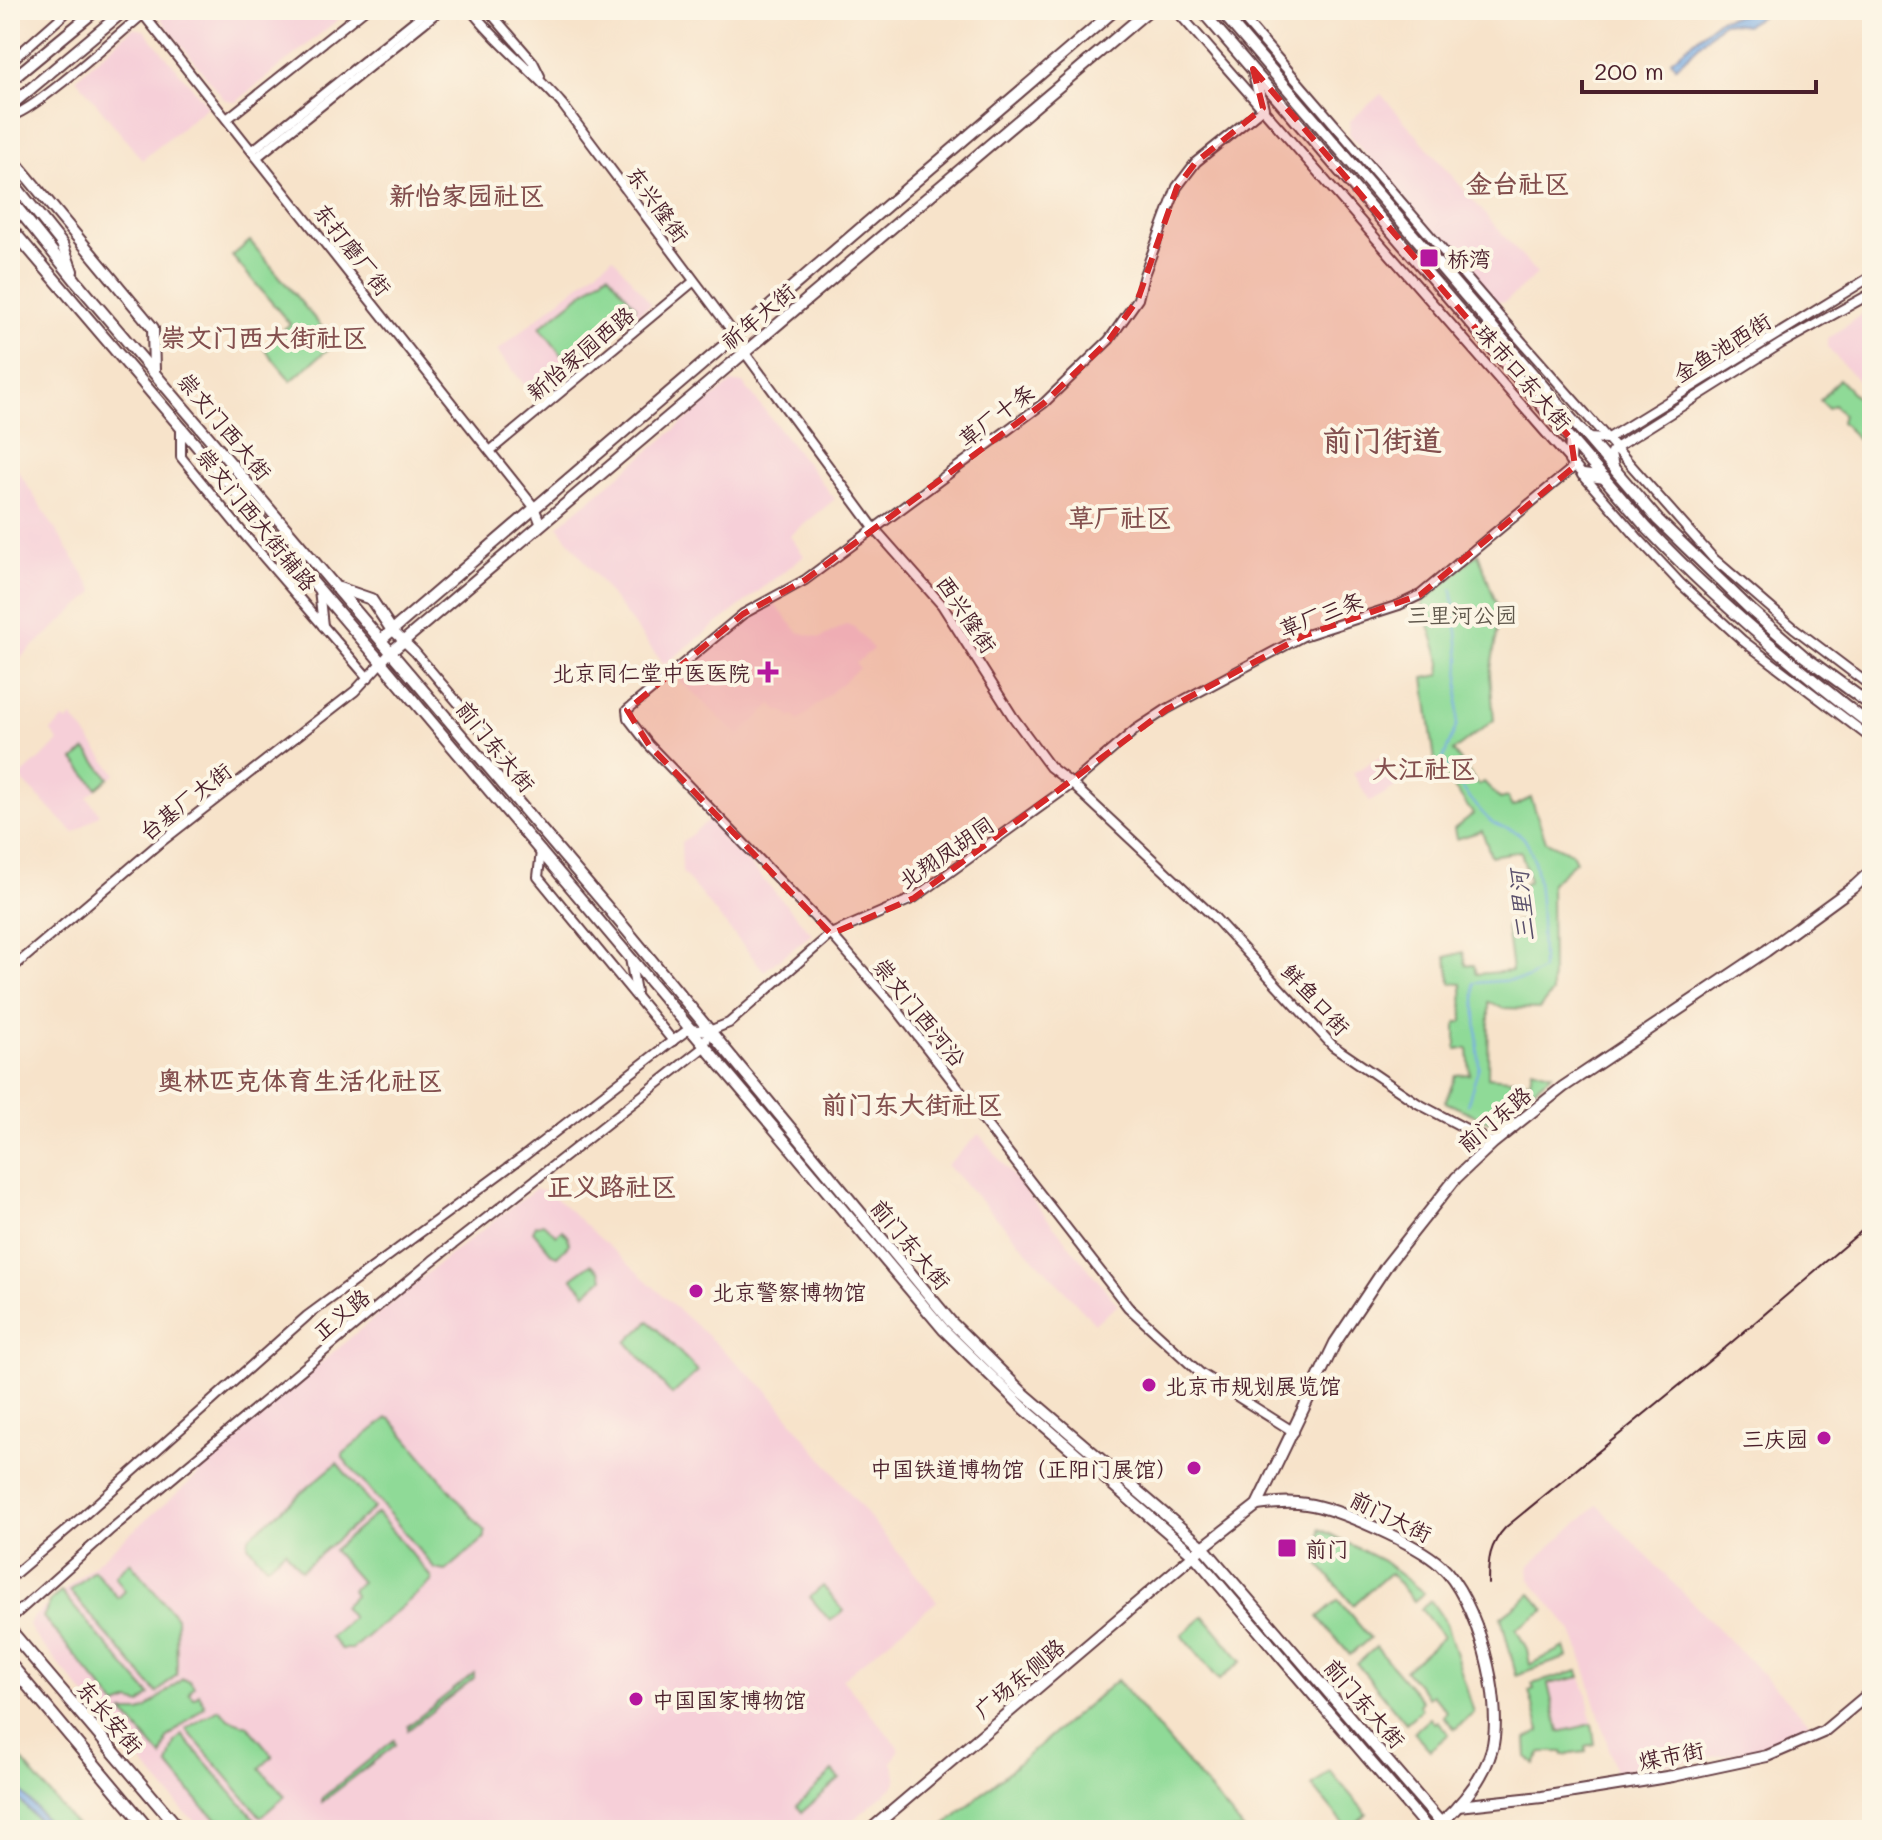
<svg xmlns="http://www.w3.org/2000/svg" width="1882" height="1840" viewBox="0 0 1882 1840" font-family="Mali,'LXGW WenKai TC',sans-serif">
<rect width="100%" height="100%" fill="#fcf5e5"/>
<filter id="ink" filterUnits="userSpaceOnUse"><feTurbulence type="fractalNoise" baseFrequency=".0125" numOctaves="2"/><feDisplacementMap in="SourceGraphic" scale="16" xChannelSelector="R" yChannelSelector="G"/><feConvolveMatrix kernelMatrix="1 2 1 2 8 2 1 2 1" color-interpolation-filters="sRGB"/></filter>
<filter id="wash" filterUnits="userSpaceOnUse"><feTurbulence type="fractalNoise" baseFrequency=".006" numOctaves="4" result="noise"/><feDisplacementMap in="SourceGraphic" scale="32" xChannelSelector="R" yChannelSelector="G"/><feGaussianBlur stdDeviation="1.8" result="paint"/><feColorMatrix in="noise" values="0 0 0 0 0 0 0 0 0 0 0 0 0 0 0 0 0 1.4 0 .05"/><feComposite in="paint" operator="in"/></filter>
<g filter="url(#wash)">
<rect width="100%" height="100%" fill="#f7e3ca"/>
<g fill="#f6cfd8">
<polygon points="162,10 350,10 236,102 224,99 161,19"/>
<polygon points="133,28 144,30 208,106 142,160 76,78"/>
<polygon points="1381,94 1537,274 1505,302 1490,301 1349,134 1350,121"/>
<polygon points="613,257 651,304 535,398 497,351"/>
<polygon points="1872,306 1872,396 1827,347 1827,340"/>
<polygon points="731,383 743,383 835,499 790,536 804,556 664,665 558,526"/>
<polygon points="10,458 95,592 10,667"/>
<polygon points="772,601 798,632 820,638 847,624 854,627 873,649 856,663 859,668 799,721 794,716 791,718 783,711 780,712 772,704 739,736 676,677"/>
<polygon points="72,717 116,774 87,797 100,814 74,833 19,777 59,742 51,731 64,719 67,722"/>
<polygon points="1382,756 1399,785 1370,802 1353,773"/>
<polygon points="710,819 812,934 764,971 682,872 681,843"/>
<polygon points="979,1134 1118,1305 1095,1323 947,1165"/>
<polygon points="535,1189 548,1191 767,1390 937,1601 842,1679 896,1744 899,1750 892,1762 897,1779 894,1786 841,1830 226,1830 200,1825 185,1813 33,1634 29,1625 32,1618 198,1475 195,1468 437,1265"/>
<polygon points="1597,1505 1808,1721 1808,1729 1764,1749 1616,1772 1580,1651 1571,1630 1529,1578 1528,1567"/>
<polygon points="1581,1678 1587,1695 1592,1723 1560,1731 1549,1685"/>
</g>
<g fill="#8fda97" stroke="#6c7c61" stroke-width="2">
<polygon points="250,241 335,343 291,381 263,347 290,324 232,256"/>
<polygon points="608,273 636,307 567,362 540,327"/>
<polygon points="1839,379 1872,413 1871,443 1862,443 1841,422 1843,414 1834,405 1828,408 1820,400"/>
<polygon points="1478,553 1500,614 1490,675 1494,720 1453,751 1478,785 1484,782 1500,799 1507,797 1512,807 1531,798 1546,841 1572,853 1576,861 1551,883 1552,993 1539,1009 1502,1008 1489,1002 1488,1077 1530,1081 1532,1068 1552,1074 1492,1123 1445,1102 1456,1075 1470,1074 1468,1049 1456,1049 1456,1023 1463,1021 1462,984 1451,983 1446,957 1463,952 1466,965 1474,965 1476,974 1512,971 1506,925 1527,918 1522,886 1529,881 1521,851 1491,856 1482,831 1456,839 1454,829 1473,814 1435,761 1424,678 1440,675 1441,663 1422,603"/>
<polygon points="86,750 109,778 97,788 74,760"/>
<polygon points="543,1223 556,1235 562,1230 568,1237 569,1244 557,1256 552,1254 533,1231 536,1225"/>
<polygon points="591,1264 600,1271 603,1278 586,1293 572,1278"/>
<polygon points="649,1321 698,1371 672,1395 627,1342"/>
<polygon points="387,1418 391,1419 485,1532 485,1538 446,1571 435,1569 343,1458 343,1454"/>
<polygon points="337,1463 374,1508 301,1570 285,1550 266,1566 248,1545 249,1537"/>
<polygon points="377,1513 432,1578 431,1582 352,1649 341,1649 330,1637 352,1618 343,1607 355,1595 352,1590 361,1582 333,1550"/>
<polygon points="1320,1529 1383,1561 1424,1593 1414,1601 1390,1573 1353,1605 1318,1563"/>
<polygon points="130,1562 176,1617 177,1674 157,1693 70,1591 94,1570 118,1598 125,1591 115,1576"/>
<polygon points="823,1586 844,1611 830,1621 810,1597"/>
<polygon points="61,1592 150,1695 141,1704 130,1701 117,1706 43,1617 51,1600"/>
<polygon points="1531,1594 1545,1610 1516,1629 1527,1649 1530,1665 1565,1647 1568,1657 1516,1675 1501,1617"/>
<polygon points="1338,1600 1370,1638 1350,1655 1318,1617"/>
<polygon points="1431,1601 1446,1623 1474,1713 1455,1729 1443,1716 1447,1712 1432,1694 1428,1697 1405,1670 1443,1637 1421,1609"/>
<polygon points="1204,1616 1242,1661 1219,1680 1182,1635"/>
<polygon points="1376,1647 1422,1701 1419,1705 1422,1709 1406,1723 1357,1664"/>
<polygon points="1578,1671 1580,1677 1548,1684 1559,1732 1592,1724 1595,1744 1586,1746 1586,1752 1563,1755 1562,1752 1542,1752 1535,1764 1527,1758 1526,1739 1540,1731 1529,1691 1534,1689 1532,1684"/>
<polygon points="474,1673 474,1678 408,1730 408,1726"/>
<polygon points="182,1679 190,1681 194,1686 189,1693 194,1698 199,1694 205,1706 167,1738 162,1757 123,1712 140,1712 147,1708"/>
<polygon points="1117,1680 1244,1830 939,1830"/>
<polygon points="219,1709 230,1720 248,1726 273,1756 260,1768 285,1796 261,1817 186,1729"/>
<polygon points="1430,1718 1434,1723 1437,1721 1449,1734 1430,1750 1414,1732"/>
<polygon points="182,1735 264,1830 217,1819 202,1806 168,1765 175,1742"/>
<polygon points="394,1740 395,1745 322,1802 322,1798"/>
<polygon points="10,1746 80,1830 21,1830 10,1817"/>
<polygon points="833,1771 840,1779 802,1812 797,1806"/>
<polygon points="1330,1771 1367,1814 1348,1829 1312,1786"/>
</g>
<g fill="#78ace5" stroke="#616688" stroke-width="2">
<polygon points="1753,10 1771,10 1746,25 1723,22 1676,67 1671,60 1720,19 1741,15"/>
<path d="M10 1778 52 1827 54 1830H48C36 1817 10 1796 10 1778Z"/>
</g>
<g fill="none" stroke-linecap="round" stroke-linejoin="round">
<path stroke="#78ace5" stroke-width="2" d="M1452 589 1460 660 1457 724 1443 759C1447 770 1483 816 1493 823 1501 828 1515 829 1522 836 1544 859 1541 938 1542 970L1527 979 1474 983 1479 1066 1467 1105"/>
</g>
</g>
<g filter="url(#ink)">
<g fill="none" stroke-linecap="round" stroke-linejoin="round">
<g stroke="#643c43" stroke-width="12">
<g id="minor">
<path d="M471 10C499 46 533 70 562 104L735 335 745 353 874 528 942 605 1013 717 1050 767 1072 784 1215 918 1333 1046 1417 1103 1493 1143"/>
<polyline points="488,10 533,62 540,76"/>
<polyline points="1176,10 1637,537 1681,584 1742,640 1872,739"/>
<polyline points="1236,10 1500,317 1713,558 1794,628 1872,687"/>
<polyline points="143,14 534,507 541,525"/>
<polyline points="10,62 69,10"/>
<polyline points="1263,108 1196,162 1177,187 1144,275 1138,299 1109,340 1044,403 805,580 743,614 627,710 628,718 649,745 831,934 895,1007 1128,1307 1200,1373 1294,1432"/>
<path d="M10 116C32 114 124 29 148 10"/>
<polyline points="227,119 364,10"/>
<polyline points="252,151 428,10"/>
<polyline points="257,157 440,10"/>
<polyline points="181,427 181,457 243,533 368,678"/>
<polyline points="1588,438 1607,439 1872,276"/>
<polyline points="490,451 693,282"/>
<polyline points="1614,467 1611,453 1615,448 1782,343 1872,293"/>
<polyline points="319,589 323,626"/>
<polyline points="391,629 415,652 508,762 514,795"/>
<polyline points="541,851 538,877 673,1041"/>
<polyline points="630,958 636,992"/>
<polyline points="10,970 157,845 355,691 392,651"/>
<polyline points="10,1578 83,1516 307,1316 524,1156 667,1045 689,1029 709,1031 729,1023 831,934 914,898 1072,784 1135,730 1167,709 1303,636 1399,605 1420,595 1575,466"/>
<polyline points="10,1619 109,1531 432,1261 704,1047 709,1031"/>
</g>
</g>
<g stroke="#643c43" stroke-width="14">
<g id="major">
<polyline points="141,10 143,14"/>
<path d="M1201 10 1647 528C1716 601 1792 665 1872 726"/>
<polyline points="1220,10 1658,520 1752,611 1805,657 1872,706"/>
<polyline points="1254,75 1263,108"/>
<polyline points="10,81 96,10"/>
<polyline points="10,106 125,10"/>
<polyline points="10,156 153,328 154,372"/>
<polyline points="10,179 62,244 72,271"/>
<polyline points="10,199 76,281 624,927 951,1322 1022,1392 1203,1547 1447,1830"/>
<polyline points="10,227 381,662 944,1330 1026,1410 1194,1555 1429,1830"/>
<polyline points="1570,461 1571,439"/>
<polyline points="1583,475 1605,478"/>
<polyline points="339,588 371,599 391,629"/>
<polyline points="381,640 1115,10"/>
<polyline points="392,651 1149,10"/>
<path d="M1257 1505C1273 1503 1290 1501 1306 1504 1337 1508 1417 1544 1440 1565 1477 1598 1504 1700 1492 1749 1484 1778 1463 1803 1440 1824"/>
<polyline points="1458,1806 1542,1797 1673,1776 1767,1756 1823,1732 1872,1691"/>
<polyline points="870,1830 1203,1547 1257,1505 1335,1343 1387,1265 1456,1178 1493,1143 1563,1087 1766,951 1855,886 1872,870"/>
</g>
</g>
<g stroke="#643c43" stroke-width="15">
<g id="highway">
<polyline points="10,1630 180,1830"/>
<polyline points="10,1664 149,1830"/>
</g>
</g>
<use href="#minor" stroke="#fff" stroke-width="8"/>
<use href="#major" stroke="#fff" stroke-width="10"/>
<use href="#highway" stroke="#fff" stroke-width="11"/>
<path stroke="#4a1f2b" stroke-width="2" d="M1488 1584C1488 1560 1489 1545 1506 1527L1725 1348 1872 1222"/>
</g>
</g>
<path fill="#d62828" fill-opacity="0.2" stroke="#d62828" stroke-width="6" stroke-dasharray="16 10" stroke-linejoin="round" d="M1253 69 1571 439 1575 466 1420 595 1303 636 1167 709 914 898 831 934 649 745 627 710 743 614 805 580 1044 403 1109 340 1138 299 1177 187 1196 162 1263 108Z"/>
<g fill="#b5179e" stroke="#fcf5e5" stroke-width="3">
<rect x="1419" y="248" width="20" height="20" rx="4"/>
<path d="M764 660h8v8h8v8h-8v8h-8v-8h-8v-8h8z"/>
<circle cx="696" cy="1291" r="8"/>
<circle cx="1149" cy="1385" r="8"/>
<circle cx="1824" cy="1438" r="8"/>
<circle cx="1194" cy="1468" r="8"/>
<rect x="1277" y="1538" width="20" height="20" rx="4"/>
<circle cx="636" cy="1699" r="8"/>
</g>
<g text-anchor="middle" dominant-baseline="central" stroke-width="8" stroke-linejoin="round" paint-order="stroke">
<g font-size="22" fill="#4a1f2b" stroke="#fcf5e5">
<text transform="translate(658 204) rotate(54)">东兴隆街</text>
<text transform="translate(353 249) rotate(52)">东打磨厂街</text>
<text transform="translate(758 316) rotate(-40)">祈年大街</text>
<text transform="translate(1722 347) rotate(-32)">金鱼池西街</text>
<text transform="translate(580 353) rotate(-40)">新怡家园西路</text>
<text transform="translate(1524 377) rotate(49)">珠市口东大街</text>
<text transform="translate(996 415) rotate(-37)">草厂十条</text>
<text transform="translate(225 426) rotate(50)">崇文门西大街</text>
<text transform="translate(257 519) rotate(51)">崇文门西大街辅路</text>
<text transform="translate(967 614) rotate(56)">西兴隆街</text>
<text transform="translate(1321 614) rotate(-21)">草厂三条</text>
<text transform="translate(496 746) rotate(51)">前门东大街</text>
<text transform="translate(185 801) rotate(-38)">台基厂大街</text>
<text transform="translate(946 852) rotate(-34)">北翔凤胡同</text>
<text transform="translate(1316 999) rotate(47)">鲜鱼口街</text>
<text transform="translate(920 1012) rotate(51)">崇文门西河沿</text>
<text transform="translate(1494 1119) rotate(-40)">前门东路</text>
<text transform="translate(911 1244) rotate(50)">前门东大街</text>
<text transform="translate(341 1314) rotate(-40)">正义路</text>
<text transform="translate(1391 1516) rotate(26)">前门大街</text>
<text transform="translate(1019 1678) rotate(-40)">广场东侧路</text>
<text transform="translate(1365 1703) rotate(49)">前门东大街</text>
<text transform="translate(110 1717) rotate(50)">东长安街</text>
<text transform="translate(1671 1755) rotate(-11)">煤市街</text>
</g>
<g font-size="22" fill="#4a1f2b" stroke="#fcf5e5" text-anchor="start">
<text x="1447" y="258">桥湾</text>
<text x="750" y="672" text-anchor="end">北京同仁堂中医医院</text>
<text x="712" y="1291">北京警察博物馆</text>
<text x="1165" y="1385">北京市规划展览馆</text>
<text x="1808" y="1438" text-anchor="end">三庆园</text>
<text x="1178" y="1468" text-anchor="end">中国铁道博物馆（正阳门展馆）</text>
<text x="1305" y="1548">前门</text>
<text x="652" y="1699">中国国家博物馆</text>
</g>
<g font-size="22" fill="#5f574b" stroke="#fcf5e5">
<text x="1462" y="614">三里河公园</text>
</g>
<g font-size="24" font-style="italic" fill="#5a506c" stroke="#fcf5e5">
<text transform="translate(1521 906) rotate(-96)">三里河</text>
</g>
<g font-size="26" font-weight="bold" fill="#834f4e" stroke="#fcf5e5">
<text x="1518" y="183">金台社区</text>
<text x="467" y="195">新怡家园社区</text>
<text x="264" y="337">崇文门西大街社区</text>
<text x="1120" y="517">草厂社区</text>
<text x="1424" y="768">大江社区</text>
<text x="300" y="1080">奥林匹克体育生活化社区</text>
<text x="912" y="1104">前门东大街社区</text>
<text x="612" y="1186">正义路社区</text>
</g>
<g font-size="30" font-weight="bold" fill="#834f4e" stroke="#fcf5e5">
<text x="1382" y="439">前门街道</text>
</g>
</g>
<rect width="1882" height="1840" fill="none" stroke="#fcf5e5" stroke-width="40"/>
<path d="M1582 80v12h234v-12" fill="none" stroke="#4a1f2b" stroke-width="4"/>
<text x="1594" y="80" font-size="24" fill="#4a1f2b" stroke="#fcf5e5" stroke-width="6" paint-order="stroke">200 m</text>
</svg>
